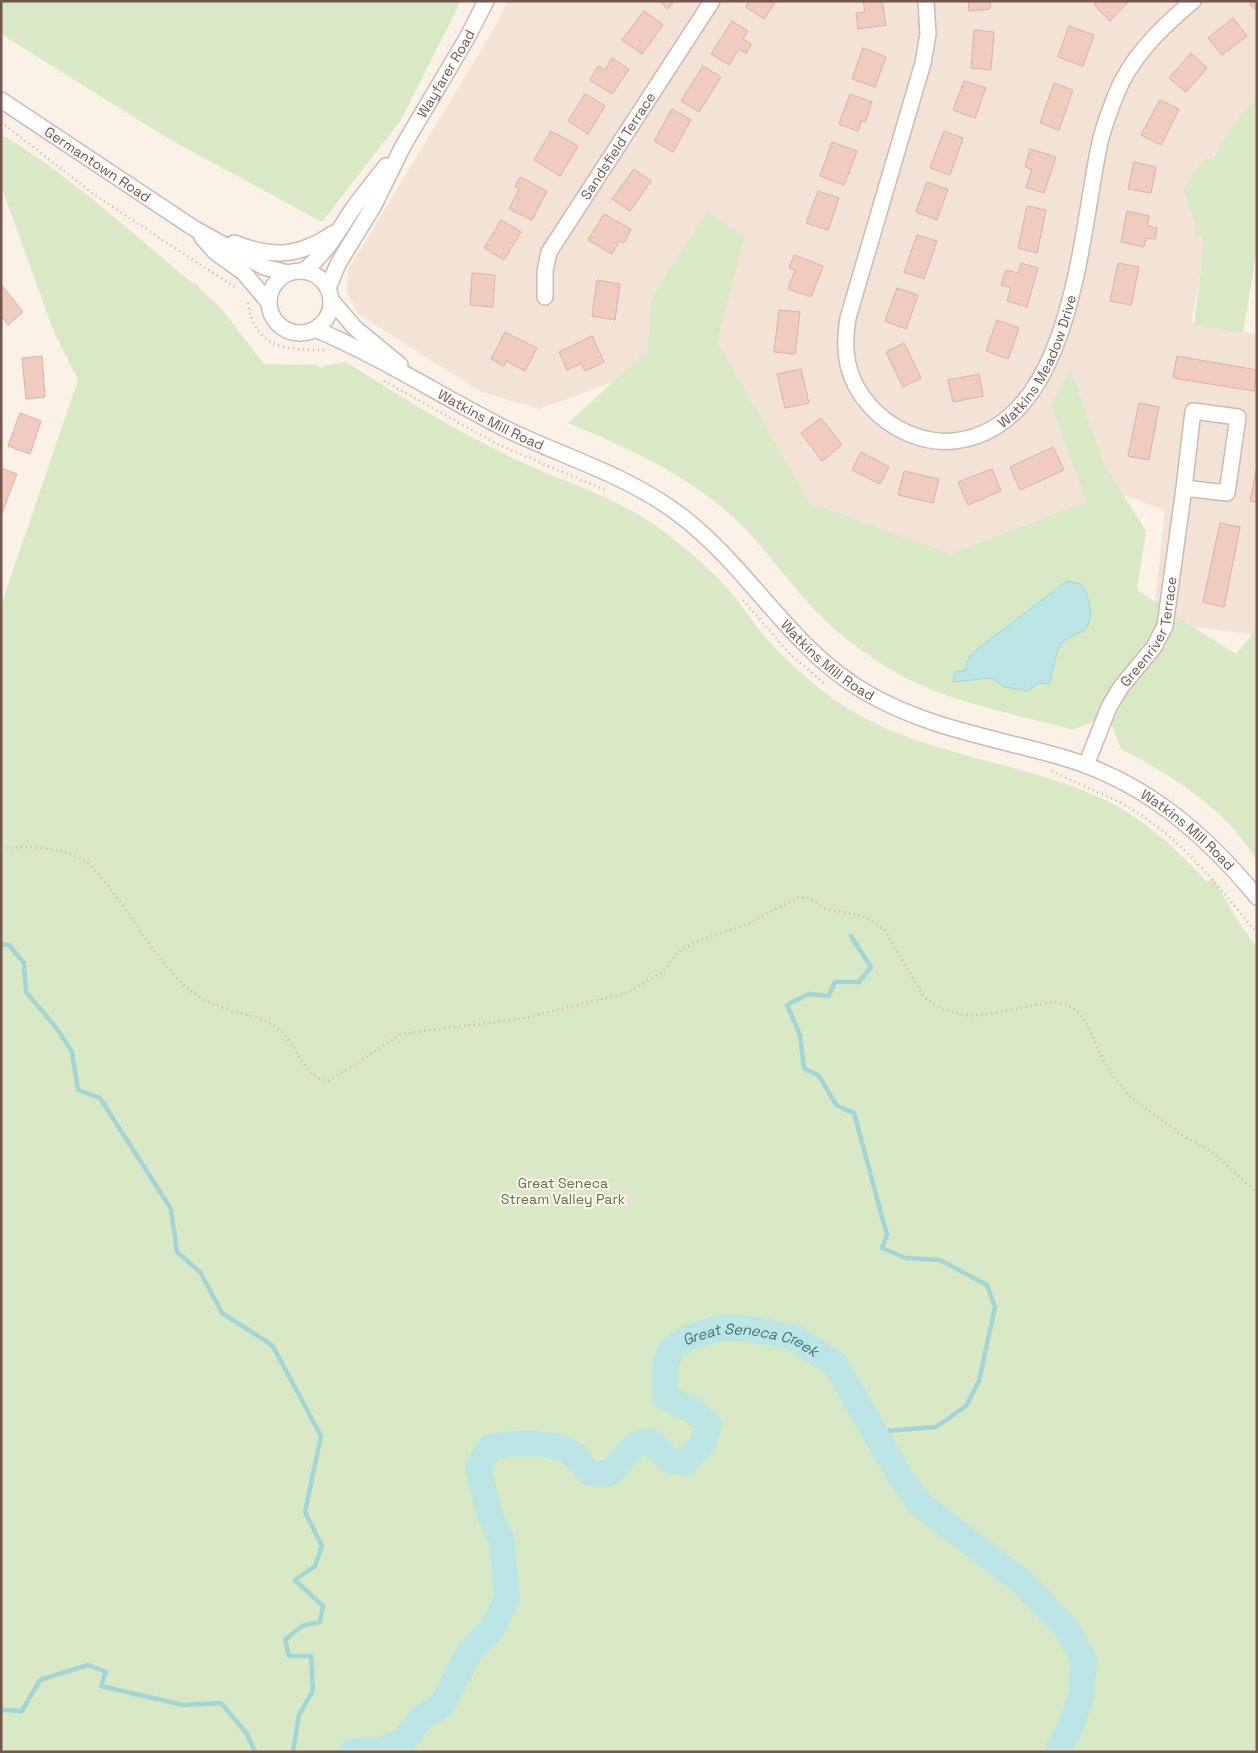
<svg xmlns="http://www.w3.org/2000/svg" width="1258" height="1753" viewBox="0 0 1258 1753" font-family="'Space Grotesk',sans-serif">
<rect width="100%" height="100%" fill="#fcf1e7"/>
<polygon fill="#f3e2d6" points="508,1 1257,1 1257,96 1223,154 1191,323 1257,334 1257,635 1153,622 1165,510 1124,495 926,578 826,541 711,346 539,409 481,392 358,314 347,292 348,270 494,29"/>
<g fill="#d9e9c6">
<polygon points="1,1 461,1 401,120 322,222 169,139 1,34"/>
<polygon points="1257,96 1257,249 1243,333 1194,325 1204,244 1201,235 1195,235 1196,224 1183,189 1205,158 1213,160 1228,132"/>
<path d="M1 134C69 175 130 231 191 282L197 284 201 290 221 308 264 364 316 365 322 368 323 366 346 362C401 397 456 431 515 459 563 482 615 496 659 528 684 546 707 566 728 589 742 604 752 623 766 638 793 668 825 696 861 716 934 756 1018 762 1094 795 1139 814 1175 847 1207 882L1213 878 1239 923 1257 947V1752H1V605L78 380 53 330 4 194 1 191Z"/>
<path d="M707 212 745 236 717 342 810 503 950 554 1087 502 1051 405 1070 369 1103 462 1146 531 1137 590 1162 606 1160 616 1145 646 1116 680 1094 721 1073 730C1016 714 938 700 888 668 858 649 827 626 804 598 780 571 761 543 734 518 686 474 628 448 568 423L647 351 653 295Z"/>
<path d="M1177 617 1236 654 1257 628V861C1229 811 1170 774 1121 749L1111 724 1128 692 1165 646Z"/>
</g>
<path fill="#bce5e5" stroke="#a2d6d6" d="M1067 581 1081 584C1089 595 1097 620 1083 631 1075 636 1065 638 1060 646 1054 657 1053 673 1049 684L1039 683 1027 691 1005 687 991 678 953 682 955 672 965 670 969 657 976 650Z"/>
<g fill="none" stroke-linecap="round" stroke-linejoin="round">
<g stroke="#a2d6d6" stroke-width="4.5">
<polyline points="851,936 871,967 859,982 835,982 829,996 809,994 787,1005 800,1035 804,1068 819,1076 837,1106 854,1113 887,1235 882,1248 906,1258 940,1260 987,1285 995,1307 979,1381 966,1406 936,1427 873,1432"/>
<polyline points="1,944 9,945 24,963 26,992 58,1030 72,1052 78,1090 100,1098 171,1209 177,1252 200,1272 222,1313 272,1345 304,1404 321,1436 305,1512 322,1546 315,1566 295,1580 323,1606 320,1622 302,1626 285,1640 289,1656 311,1656 313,1690 299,1715 293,1752"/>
<polyline points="1,1710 22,1711 40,1680 88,1665 106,1672 101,1686 183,1705 221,1703 247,1734 255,1752"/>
</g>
<path stroke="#bce5e5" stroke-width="26" id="s1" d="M352 1752 382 1750 405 1740 421 1718 442 1705 469 1653 492 1629 507 1599 502 1541 489 1513 478 1468 490 1447C514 1443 553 1439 574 1455 580 1460 585 1468 590 1473L609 1474 637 1444 652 1442 669 1460 685 1462 703 1444 709 1425 692 1410 665 1397V1365L672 1348 690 1337 721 1328 752 1329 795 1338 835 1364 899 1475 921 1505 1022 1582 1066 1628 1084 1660 1081 1696 1070 1728 1057 1752"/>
</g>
<g fill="#f0ccc0" stroke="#e2b0a0">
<polygon points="660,1 675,1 667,9"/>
<polygon points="749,1 776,1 764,19 746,7"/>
<polygon points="863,1 882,1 886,25 858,29 856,13 865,12"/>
<polygon points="968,1 990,1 990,9 969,11"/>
<polygon points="1098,1 1129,1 1110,21 1094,5"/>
<polygon points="1253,1 1257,1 1257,11 1250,5"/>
<polygon points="644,11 663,25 642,54 622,40"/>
<polygon points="1233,18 1247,36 1222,55 1208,38"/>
<polygon points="732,21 748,31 743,39 751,44 746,54 739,49 729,65 711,54"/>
<polygon points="1069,26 1094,35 1083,66 1058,57"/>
<polygon points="974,30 994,32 991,70 971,68"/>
<polygon points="863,48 886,57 875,87 852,79"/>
<polygon points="1191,53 1207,68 1186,92 1169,78"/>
<polygon points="612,58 629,69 612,94 590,80 598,66 605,70"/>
<polygon points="703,66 721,77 699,112 681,101"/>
<polygon points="964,81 986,88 975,118 953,110"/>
<polygon points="1054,83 1073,90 1059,130 1040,123"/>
<polygon points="585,94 605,106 588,134 568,121"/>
<polygon points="850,94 872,102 865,122 861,121 858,131 839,124"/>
<polygon points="1160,100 1179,109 1161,145 1141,135"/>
<polygon points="672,109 691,120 673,152 654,141"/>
<polygon points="551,131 578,146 560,176 534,160"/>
<polygon points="944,131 963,138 950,175 930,168"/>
<polygon points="832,142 857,151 844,185 820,176"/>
<polygon points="1030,149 1056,157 1044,193 1026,187 1032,169 1025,167"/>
<polygon points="1134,162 1156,167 1151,193 1128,189"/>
<polygon points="634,169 651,181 630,211 612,199"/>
<polygon points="520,177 547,191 532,220 509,209 519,189 515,187"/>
<polygon points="927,182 948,189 937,220 916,212"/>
<polygon points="818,191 839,198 828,230 806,223"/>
<polygon points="1027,206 1046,210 1037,253 1018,248"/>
<polygon points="1127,211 1149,216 1147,226 1157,228 1155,239 1146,238 1144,247 1121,242"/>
<polygon points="604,214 631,229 624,243 619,241 612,254 588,240"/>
<polygon points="501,220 521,232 504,260 484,248"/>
<polygon points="917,235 937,241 924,279 904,272"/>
<polygon points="794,255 823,266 811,297 788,289 795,270 789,268"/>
<polygon points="1021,263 1038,268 1027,307 1007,301 1011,288 1001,285 1006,270 1018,273"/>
<polygon points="1118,263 1139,267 1131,305 1110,301"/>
<polygon points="472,273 495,275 493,307 470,305"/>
<polygon points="597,280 620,284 615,320 592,316"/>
<polygon points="1,284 23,312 8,325 1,316"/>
<polygon points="897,288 918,295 906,329 885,321"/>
<polygon points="779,310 800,312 795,354 774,352"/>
<polygon points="997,320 1019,328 1008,359 986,351"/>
<polygon points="505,332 537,348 525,371 506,361 504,366 491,359"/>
<polygon points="592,336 604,362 585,371 581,363 567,370 559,352"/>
<polygon points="904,343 921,378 903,387 886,352"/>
<polygon points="42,356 45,397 26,399 22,358"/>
<polygon points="1177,356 1257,370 1254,391 1173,378"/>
<polygon points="801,369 809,403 785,408 777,374"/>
<polygon points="979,374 983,396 953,402 948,380"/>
<polygon points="1139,403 1159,407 1149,460 1128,456"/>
<polygon points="20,413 41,421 30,454 8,446"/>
<polygon points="821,418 842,445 822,461 801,433"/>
<polygon points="1053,447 1064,470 1020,490 1010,467"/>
<polygon points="861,452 889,467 880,484 852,470"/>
<polygon points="1257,467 1257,502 1250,501"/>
<polygon points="1,468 17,474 2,513 1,513"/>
<polygon points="992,469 1001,491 968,505 958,482"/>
<polygon points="904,471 939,479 933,503 898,495"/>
<polygon points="1220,523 1240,527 1224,607 1203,602"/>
</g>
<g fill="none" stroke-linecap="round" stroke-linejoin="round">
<g stroke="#cfb9b0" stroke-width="18">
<g id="minor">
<path id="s2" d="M926 1 928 34 923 63 848 318C842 352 847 380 870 406 891 429 922 444 954 441 1072 428 1080 236 1099 147 1102 130 1109 113 1115 97 1130 57 1162 27 1193 1"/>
<path id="s3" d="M1 100 195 229 264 267 288 273"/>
<polyline points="202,237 215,252 244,273 269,303"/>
<path d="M234 243C273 258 299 257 334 233"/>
<circle cx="300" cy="302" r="31"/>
<path d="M303 271C326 254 337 233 352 210 363 195 374 181 386 166"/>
<path id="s4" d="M328 288 338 264 374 205 403 146 467 38 486 1"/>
<path id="s5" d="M545 297V271L549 252 712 1"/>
<polyline points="332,301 355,328 400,365"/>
<path id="s6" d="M315 329C381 357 441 396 504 428 563 457 628 475 680 515 750 568 790 649 867 693 925 727 994 738 1058 756 1141 779 1203 831 1257 897"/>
<path id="s7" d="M1086 765 1109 707 1121 687 1154 647 1165 626 1184 488 1227 493 1238 417 1193 411 1184 488"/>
</g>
</g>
<g stroke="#d5afa2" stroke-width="2.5" stroke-dasharray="1 4" stroke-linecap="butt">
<polyline points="1,122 96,196 236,288"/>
<path d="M248 303C255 349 286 350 324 350"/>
<polyline points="384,381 497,444 605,490"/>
<polyline points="743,600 790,654 826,685"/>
<path d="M1052 771C1081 786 1114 797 1141 815 1188 846 1222 891 1257 933"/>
<path d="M1 849C25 845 58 847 80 858 104 870 145 942 167 967 174 974 180 983 188 989 198 996 210 1004 222 1007 243 1015 263 1016 281 1031 298 1046 304 1079 329 1081L401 1034 525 1018 626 993 663 972 679 951 700 940 747 924 799 897 809 898 826 909 863 916 884 929 924 997 941 1009 965 1015H982L1052 1002 1066 1004 1077 1011 1086 1022 1106 1066 1129 1096 1182 1135 1212 1152 1257 1193"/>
</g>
<use href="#minor" stroke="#fff" stroke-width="15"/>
</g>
<g text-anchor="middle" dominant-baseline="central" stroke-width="4" stroke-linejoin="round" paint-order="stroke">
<g font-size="14" fill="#75554c" stroke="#fef5ed">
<text stroke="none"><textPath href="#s4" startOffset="245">Wayfarer Road</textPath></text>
<text stroke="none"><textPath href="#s5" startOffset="172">Sandsfield Terrace</textPath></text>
<text stroke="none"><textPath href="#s3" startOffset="116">Germantown Road</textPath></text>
<text stroke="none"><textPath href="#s2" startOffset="641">Watkins Meadow Drive</textPath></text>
<text stroke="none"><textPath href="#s6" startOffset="198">Watkins Mill Road</textPath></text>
<text stroke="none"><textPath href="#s7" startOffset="150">Greenriver Terrace</textPath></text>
<text stroke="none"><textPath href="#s6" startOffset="618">Watkins Mill Road</textPath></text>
<text stroke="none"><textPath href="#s6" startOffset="1022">Watkins Mill Road</textPath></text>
</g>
<g font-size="14" fill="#5c7a44" stroke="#fef5ed">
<text x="563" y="1183">Great Seneca<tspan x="563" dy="16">Stream Valley Park</tspan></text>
</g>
<g font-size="15" font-style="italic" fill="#407879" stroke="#fef5ed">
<text stroke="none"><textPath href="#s1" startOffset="851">Great Seneca Creek</textPath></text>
</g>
</g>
<rect width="1258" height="1753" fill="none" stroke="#75554c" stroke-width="5"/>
</svg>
